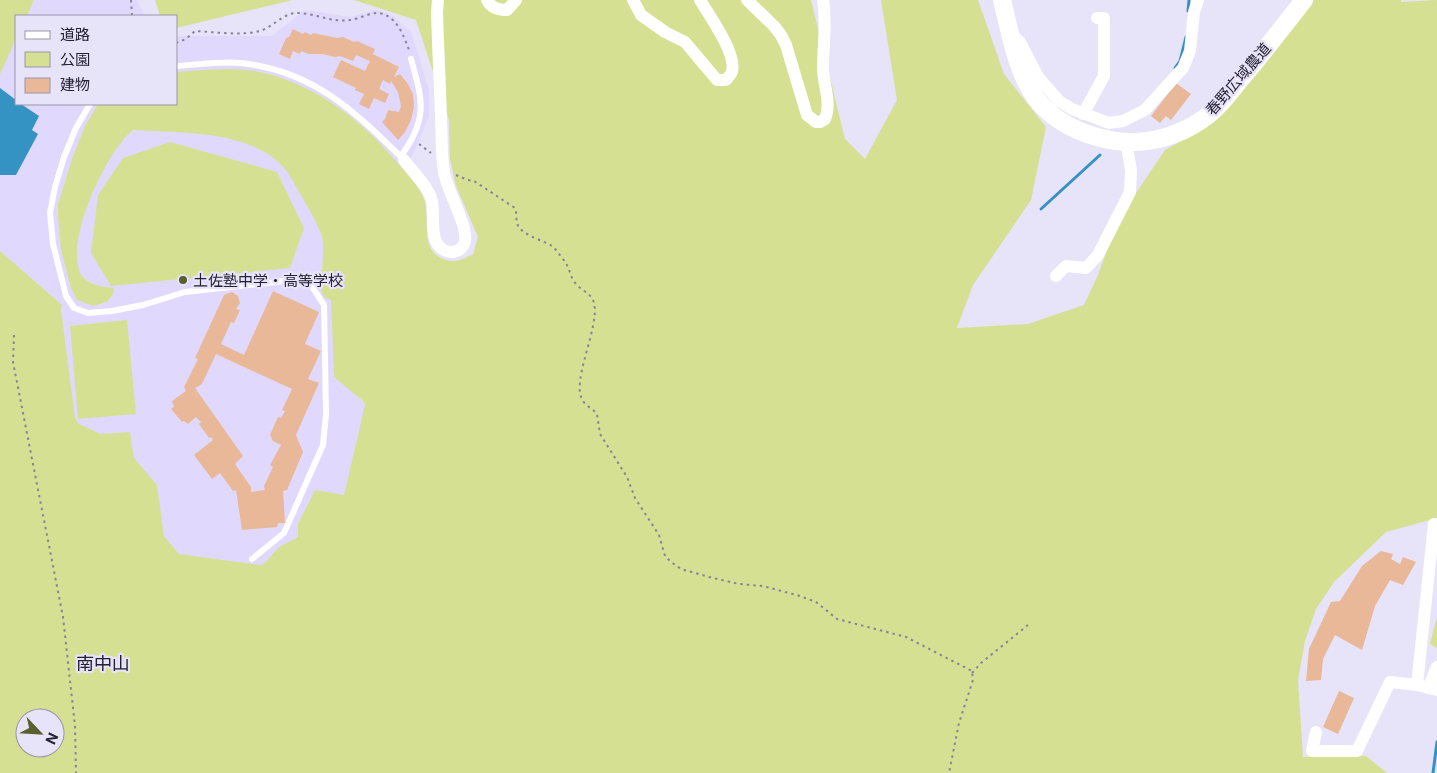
<svg xmlns="http://www.w3.org/2000/svg" width="1437" height="773" viewBox="0 0 1437 773" font-family="Inter,'Noto Sans JP',sans-serif">
<rect width="100%" height="100%" fill="#e7e3f8"/>
<g fill="#e1d9fd">
<polygon points="32,0 137,0 145,16 25,16"/>
<polygon points="305,10 350,17 376,10 392,15 412,34 429,90 429,116 413,155 331,238 378,401 353,502 303,538 263,571 176,558 99,438 72,420 61,305 0,255 0,71 16,35 16,104 176,104 176,36 272,36"/>
</g>
<g fill="#d6e093" fill-rule="evenodd">
<polygon points="0,0 34,0 27,16 16,16 16,39 0,74"/>
<polygon points="155,0 293,0 176,28 176,16 160,16"/>
<path d="M354 0H811L845 139 865 159 897 100 881 0H978L1004 74 1046 127 1031 200 973 285 957 328 1028 324 1084 305 1098 275 1111 239 1134 196 1165 150 1213 123 1252 79 1314 0H1401V2L1437 0V518L1386 532 1334 582 1316 609 1305 641 1298 680 1303 757 1366 756 1387 773H0V251L62 305 61 309 75 418 79 424 101 434 130 432 134 458 157 485 164 536 179 554 260 565 264 564 279 547 298 537V524L315 490 344 495 365 405 364 402 334 377 331 300 324 297 321 290C321 278 325 247 322 237 317 221 307 206 299 192 293 181 287 169 277 161 242 130 177 133 133 130 107 150 62 245 82 276 88 285 104 287 114 288L113 294 108 301 94 306 77 300 71 288 61 250 58 217V204L72 159 85 126 98 104H176V72C203 70 233 67 260 72 312 83 361 119 395 160 405 172 419 185 424 199 431 218 419 247 441 258 454 264 461 260 473 254L478 237 456 186 450 159 449 120 416 20ZM25 718H55V748H25Z"/>
<polygon points="170,142 277,172 304,228 290,268 111,286 91,253 98,195 123,158"/>
<polygon points="127,320 136,414 78,419 70,326"/>
<polygon points="1437,617 1437,648 1430,644"/>
</g>
<polygon fill="#3493c3" points="0,88 16,100 16,104 21,104 39,116 32,130 38,134 16,175 0,175"/>
<g fill="none" stroke-linecap="round" stroke-linejoin="round">
<g stroke="#3493c3" stroke-width="3">
<polyline points="1188,11 1189,0"/>
<polyline points="1175,68 1180,61 1186,37"/>
<polyline points="1041,209 1100,155"/>
<polyline points="1433,773 1437,742"/>
</g>
</g>
<g fill="#e8b898" fill-rule="evenodd">
<polygon points="293,29 303,34 305,32 311,35 313,33 337,38 343,37 354,42 357,41 375,49 373,54 399,67 394,77 400,74 408,84 413,94 414,107 411,120 405,132 398,140 382,122 385,119 388,110 399,112 401,106 398,92 391,81 390,84 383,80 379,89 389,94 385,103 374,98 369,109 359,104 364,94 355,90 356,88 333,77 341,60 365,71 370,61 356,55 353,61 340,56 335,57 322,54 309,54 301,51 300,54 293,51 290,59 279,54 286,38 289,37"/>
<polygon points="1176,83 1191,94 1171,120 1166,116 1160,123 1151,116"/>
<path d="M273 291 319 312 305 344 321 351 308 379 319 383 296 435 303 452 287 490 283 491 285 523H278L277 527 242 530 236 490 233 491 220 473 212 479 194 455 213 440 211 437 209 438 199 424 201 422 196 417 188 424 184 421 182 422 171 409 174 407 172 401 186 391 184 387 198 359 195 358 224 295 232 292 238 296 240 303 236 309 240 310 234 323 231 322 221 344 244 355ZM216 354 292 389 282 410 285 411 281 418 278 417 270 435 273 441 281 445 270 465 273 467 264 486 265 490 251 492V487L235 464 243 456 195 388 202 384Z"/>
<polygon points="1381,551 1393,554 1391,559 1400,564 1403,557 1416,562 1403,585 1390,580 1375,606 1362,650 1335,635 1323,659 1321,680 1306,681 1309,649 1331,602 1340,601 1362,566"/>
<polygon points="1339,691 1354,698 1338,734 1323,727"/>
</g>
<g fill="none" stroke-linecap="round" stroke-linejoin="round">
<g stroke="#888497" stroke-width="2" stroke-dasharray="2.5 4" stroke-linecap="butt">
<polyline points="131,0 132,16"/>
<path d="M176 43 186 39 195 31C215 32 240 36 260 31 273 27 283 13 297 13 315 13 332 23 350 20 360 19 374 10 383 14 398 19 404 37 409 50"/>
<polyline points="419,144 431,153"/>
<path d="M456 175 468 180 474 181 515 208C517 214 516 219 517 223 520 235 543 240 552 246 556 249 559 254 562 258 570 266 569 276 576 284 582 291 592 294 594 303 600 328 570 382 583 401 586 406 593 409 597 414L600 434 627 477 635 498 659 535 665 556 671 562 681 569 709 577 739 584 763 586 800 596 816 602 837 619 906 637 972 671 973 680 959 723 949 773"/>
<polyline points="14,335 13,362 63,617 75,726 76,773"/>
<polyline points="972,673 981,663 1028,625"/>
</g>
<g stroke="#fff" stroke-width="6">
<path d="M176 66C197 65 220 61 241 63 314 71 354 111 404 160"/>
<polyline points="90,104 76,128 64,157 55,187 50,213 53,244 66,296 74,308 88,313 112,311 143,305 185,292 285,281 311,285 324,305 326,414 323,445 284,533 252,559"/>
<path d="M401 156C428 119 423 101 411 59"/>
</g>
<g stroke="#fff" stroke-width="12">
<path d="M487 0C491 8 498 10 507 10L516 0"/>
<path d="M633 0 641 15 665 32 685 42 717 80H726C728 77 732 74 732 71 737 54 709 15 700 0"/>
<path d="M747 0 774 26 781 35 786 45 807 115 816 122H820L825 119C832 102 823 85 823 68 823 45 827 23 823 0"/>
<polyline points="1012,35 1020,42 1038,77 1059,101 1072,109 1109,123 1123,121 1145,110 1183,68 1190,51 1194,12 1198,0"/>
<polyline points="1083,114 1104,76 1104,18 1097,18"/>
<path d="M404 160C413 172 428 186 432 201 435 215 428 242 444 250 453 255 463 250 465 241 468 225 447 191 444 172 441 155 442 137 441 119 440 83 438 48 437 12L438 0"/>
<polyline points="1056,276 1066,266 1086,268 1098,255 1130,192 1131,170 1126,142"/>
<polyline points="1434,524 1417,685 1437,690"/>
<polyline points="1428,688 1437,667"/>
<polyline points="1316,732 1312,751 1357,751 1390,682 1417,685"/>
</g>
<path stroke="#fff" stroke-width="18" d="M1002 0C1010 32 1016 70 1035 97 1059 130 1108 146 1147 141 1171 138 1198 126 1215 109 1224 101 1232 90 1240 80 1262 54 1283 27 1304 0"/>
</g>
<circle fill="#595f2d" stroke="#e7e3f8" stroke-width="2" cx="183" cy="280" r="5"/>
<g text-anchor="middle" dominant-baseline="central" stroke-width="4.5" stroke-linejoin="round" paint-order="stroke">
<g font-size="15" fill="#252133" stroke="#e7e3f8">
<text transform="translate(1238 79) rotate(-49)">春野広域農道</text>
</g>
<g font-size="15" fill="#252133" stroke="#e7e3f8" text-anchor="start">
<text x="193" y="280">土佐塾中学・高等学校</text>
</g>
<g font-size="18" fill="#252133" stroke="#e7e3f8">
<text x="103" y="663">南中山</text>
</g>
</g>
<rect x="15" y="15" width="162" height="90" fill="#e7e3f8" stroke="#9995a9"/>
<rect x="25" y="31" width="25" height="8" fill="#ffffff" stroke="#9995a9"/>
<text x="60" y="40" font-size="15" fill="#252133">道路</text>
<rect x="25" y="52" width="25" height="15" fill="#d6e093" stroke="#9995a9"/>
<text x="60" y="65" font-size="15" fill="#252133">公園</text>
<rect x="25" y="78" width="25" height="15" fill="#e8b898" stroke="#9995a9"/>
<text x="60" y="90" font-size="15" fill="#252133">建物</text>
<g transform="translate(40 733) rotate(115)"><circle r="24" fill="#e7e3f8" stroke="#9995a9"/>
<path d="M0-4L9 19L0 12L-9 19Z" fill="#595f2d"/>
<text y="-8" font-size="14" font-weight="bold" text-anchor="middle" fill="#252133">N</text>
</g>
</svg>
